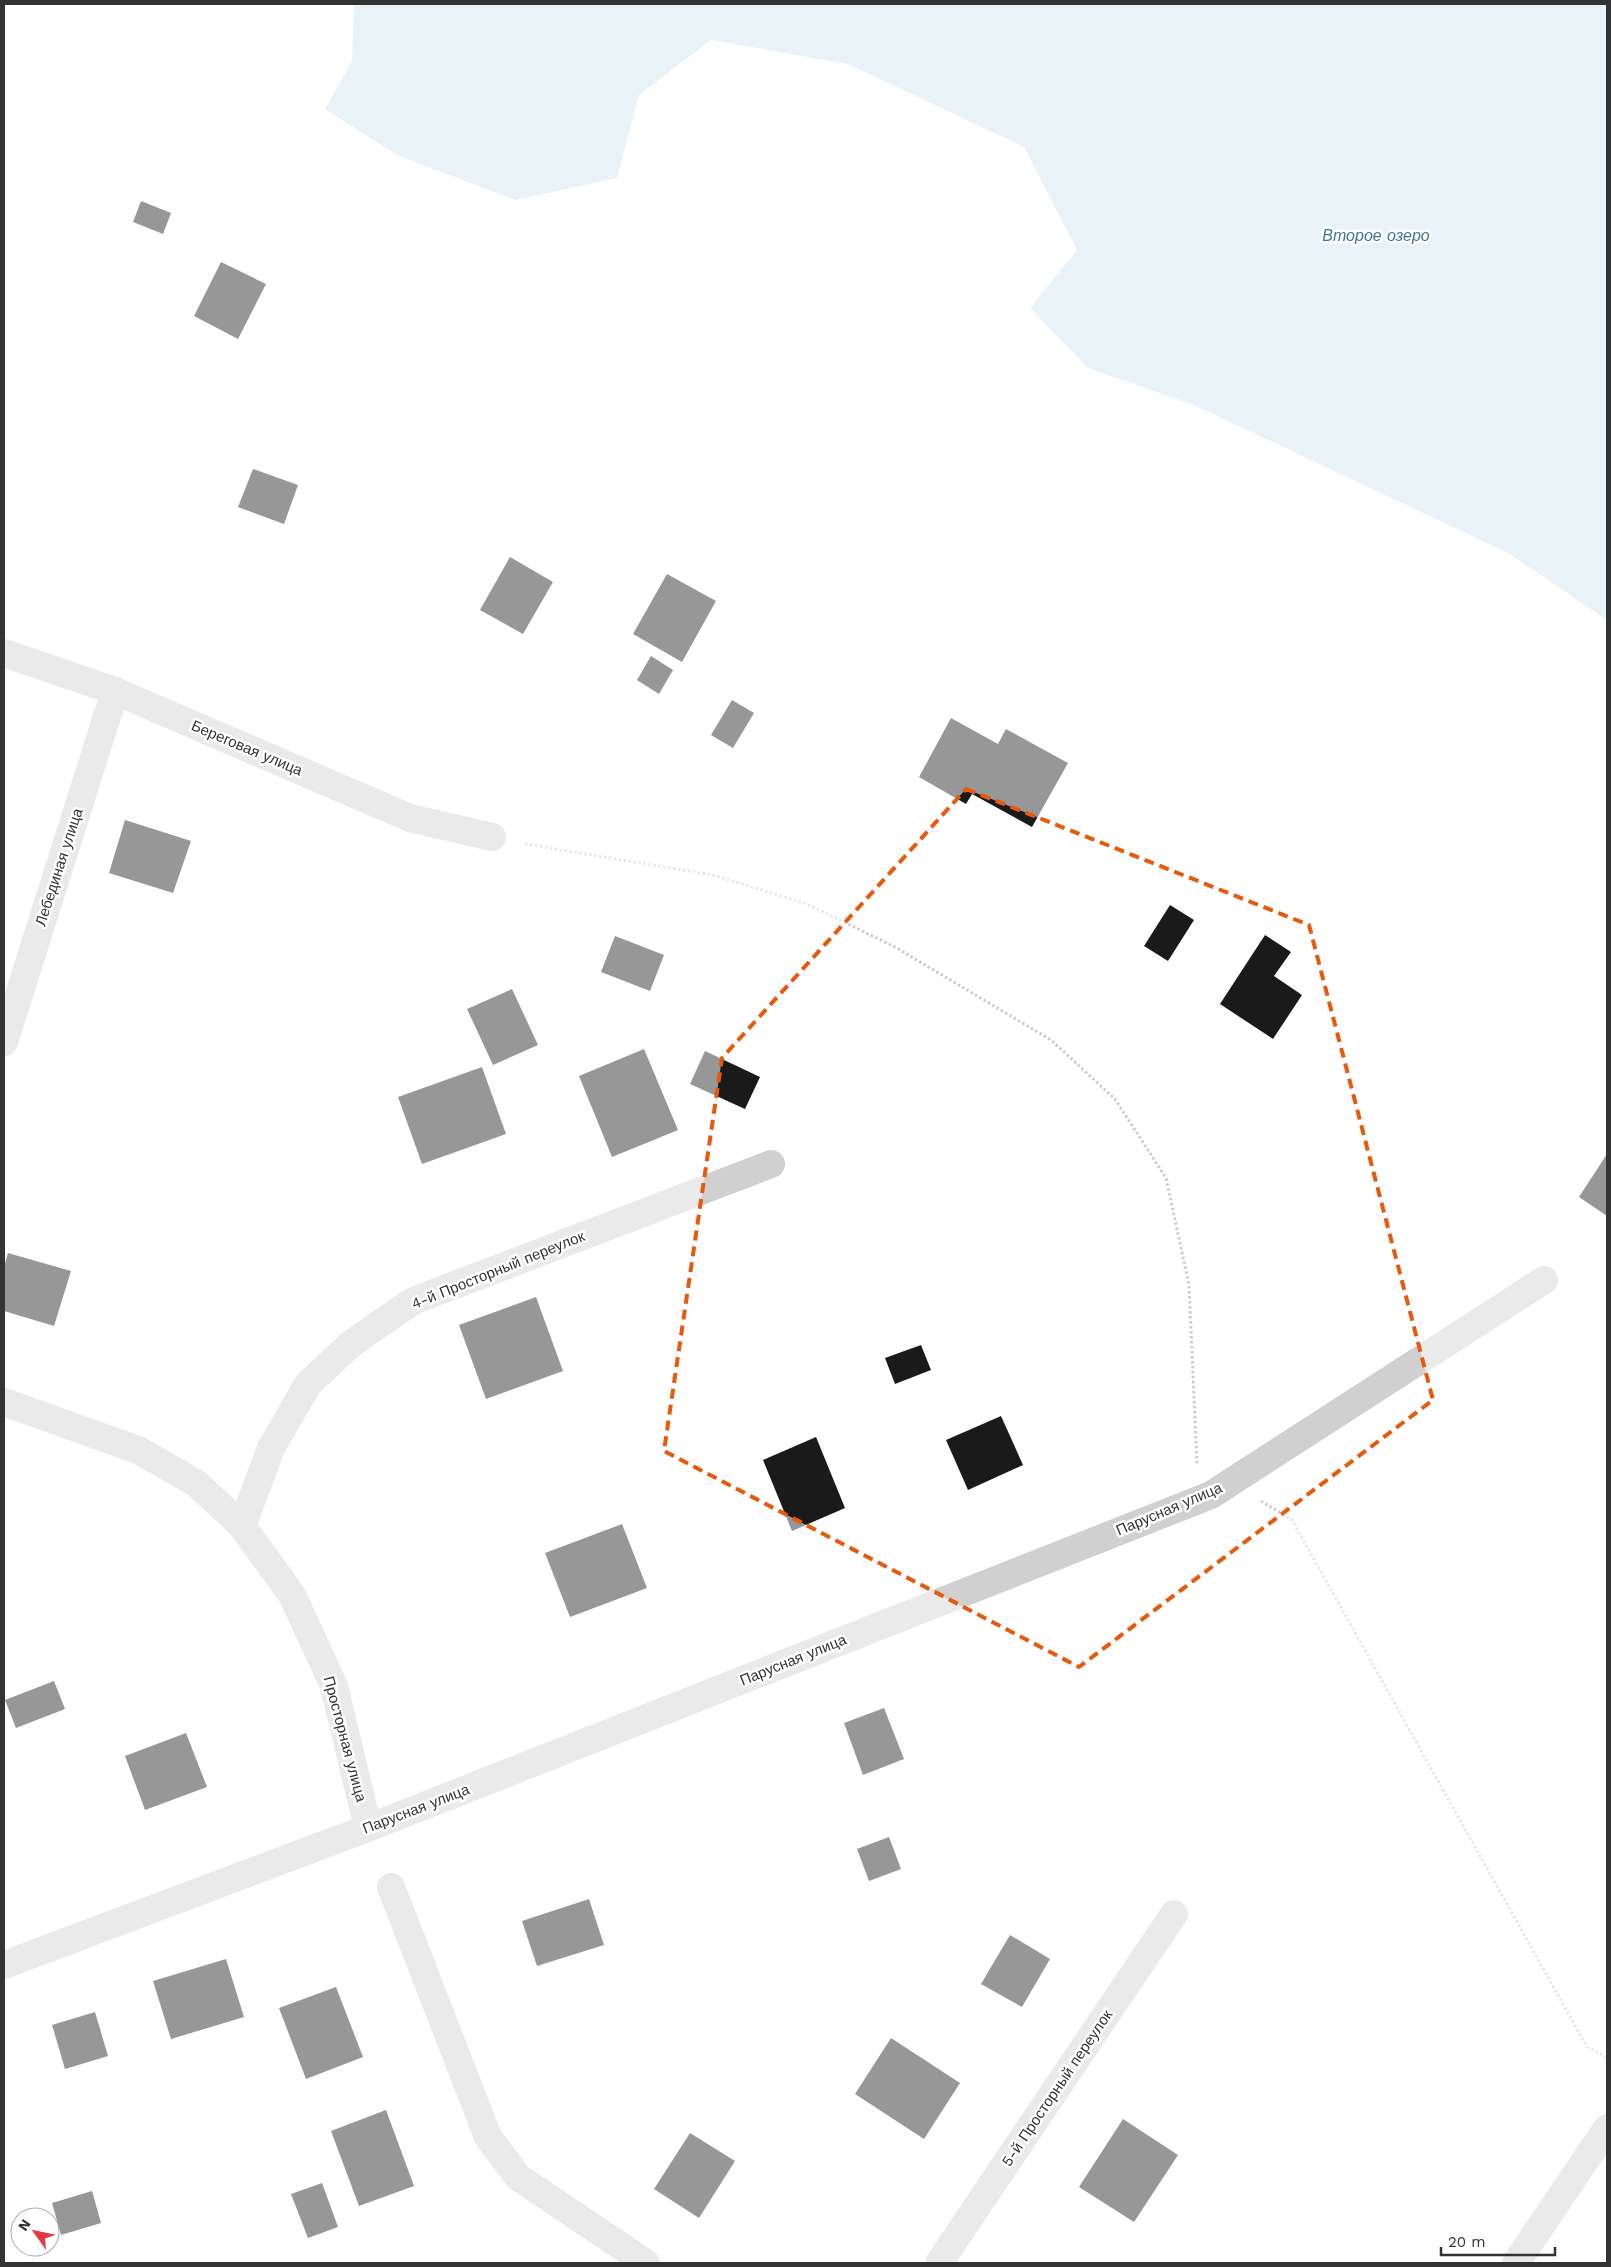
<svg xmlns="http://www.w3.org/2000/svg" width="1611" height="2267" viewBox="0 0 1611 2267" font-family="'Work Sans',sans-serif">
<rect width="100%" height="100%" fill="#fff"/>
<polygon fill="#cfe2ee" points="354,4 1607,4 1607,620 1508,553 1194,405 1088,368 1030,308 1077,250 1024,147 848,64 711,40 639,95 617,178 515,200 397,155 325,109 352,61"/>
<g fill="#1a1a1a">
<polygon points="141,201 171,213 163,234 133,222"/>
<polygon points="221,262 266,284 238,339 194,316"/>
<polygon points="253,469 298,485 284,524 238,507"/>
<polygon points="510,557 553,582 523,634 480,610"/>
<polygon points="667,574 716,601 682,662 633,634"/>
<polygon points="651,656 673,670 659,694 637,680"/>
<polygon points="732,700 754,713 733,748 711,735"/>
<polygon points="951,718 998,744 1006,729 1068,763 1032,827 972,794 966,804 919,777"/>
<polygon points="125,820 191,841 173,893 109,873"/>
<polygon points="1170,905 1194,920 1168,961 1144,946"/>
<polygon points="1265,935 1291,952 1274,976 1302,995 1273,1039 1220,1004"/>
<polygon points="615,936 664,955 650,991 601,972"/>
<polygon points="512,989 538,1045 493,1065 467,1009"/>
<polygon points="644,1049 678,1130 612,1157 579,1076"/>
<polygon points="705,1051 760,1077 745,1109 690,1084"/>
<polygon points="482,1067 506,1134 422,1164 398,1097"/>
<polygon points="1607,1154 1607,1216 1579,1197"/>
<polygon points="8,1253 71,1271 54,1326 4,1311 4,1267"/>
<polygon points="536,1297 563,1371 486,1399 459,1325"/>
<polygon points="921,1345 931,1370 895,1384 885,1358"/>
<polygon points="1001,1416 1023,1465 968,1490 946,1440"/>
<polygon points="816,1437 845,1508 792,1531 763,1460"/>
<polygon points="622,1524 647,1588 570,1617 545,1553"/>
<polygon points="54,1681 65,1709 16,1728 5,1700"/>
<polygon points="884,1708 904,1759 863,1775 844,1723"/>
<polygon points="186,1733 207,1787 145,1810 125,1756"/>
<polygon points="889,1837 901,1869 869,1881 857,1849"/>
<polygon points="589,1899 604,1945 537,1966 522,1921"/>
<polygon points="1010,1935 1050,1959 1022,2007 981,1984"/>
<polygon points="226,1959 244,2017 171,2039 153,1981"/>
<polygon points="336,1987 363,2057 306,2079 279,2008"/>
<polygon points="95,2012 108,2056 65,2069 52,2025"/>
<polygon points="891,2038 960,2083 924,2139 855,2094"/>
<polygon points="386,2110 414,2186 359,2206 331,2131"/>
<polygon points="1123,2119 1178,2155 1134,2222 1079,2187"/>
<polygon points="690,2133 735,2161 699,2218 654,2189"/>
<polygon points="322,2183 338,2227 308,2238 291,2194"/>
<polygon points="92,2191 101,2223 61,2235 52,2203"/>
</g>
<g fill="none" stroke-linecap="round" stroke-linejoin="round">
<g stroke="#cdcdcd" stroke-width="3" stroke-dasharray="2.5 2.5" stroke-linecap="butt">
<polyline points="525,844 713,875 807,904 895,947 1051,1040 1115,1099 1166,1178 1189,1285 1197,1464"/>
<polyline points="1261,1501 1292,1520 1587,2047 1607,2057"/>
</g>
<g stroke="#d0d0d0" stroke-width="28">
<polyline points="4,653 115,691 410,818 492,837"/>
<polyline points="4,1042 115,691"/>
<polyline points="4,1402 138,1450 196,1483 242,1526 292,1595 334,1686 368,1828"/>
<polyline points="242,1526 271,1448 308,1384 352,1343 413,1301 771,1164"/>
<polyline points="391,1887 488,2137 518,2177 646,2263"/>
<polyline points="4,1965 368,1828 1211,1495 1544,1280"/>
<polyline points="939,2263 1174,1914"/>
<polyline points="1516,2263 1607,2128"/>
</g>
</g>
<path d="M0 0H1611V2267H0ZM966 789 1309 925 1433 1400 1079 1667 664 1451 722 1058Z" fill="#fff" fill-opacity=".55" fill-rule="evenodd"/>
<path fill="none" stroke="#e8590c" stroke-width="4" stroke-dasharray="10 6" stroke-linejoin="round" d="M966 789 1309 925 1433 1400 1079 1667 664 1451 722 1058Z"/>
<g text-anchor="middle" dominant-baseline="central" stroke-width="5" stroke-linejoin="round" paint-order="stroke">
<g font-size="15" fill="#333" stroke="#fff">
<text transform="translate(247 748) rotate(23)">Береговая улица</text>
<text transform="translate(59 867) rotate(-72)">Лебединая улица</text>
<text transform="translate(498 1270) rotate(-22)">4-й Просторный переулок</text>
<text transform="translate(1169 1509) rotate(-23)">Парусная улица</text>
<text transform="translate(793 1660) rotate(-22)">Парусная улица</text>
<text transform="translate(345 1739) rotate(75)">Просторная улица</text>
<text transform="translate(416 1809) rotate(-21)">Парусная улица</text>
<text transform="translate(1057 2088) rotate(-56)">5-й Просторный переулок</text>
</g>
<g font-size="16" font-style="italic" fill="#3f7597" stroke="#fff">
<text x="1376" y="235">Второе озеро</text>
</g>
</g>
<rect width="1611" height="2267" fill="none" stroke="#333333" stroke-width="10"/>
<g transform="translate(35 2232) rotate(303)"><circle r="24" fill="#ffffff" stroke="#adadad"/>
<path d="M0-4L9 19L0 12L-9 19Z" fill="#e63946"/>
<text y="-8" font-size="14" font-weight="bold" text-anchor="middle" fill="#333333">N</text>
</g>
<path d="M1441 2247v8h114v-8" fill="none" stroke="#333333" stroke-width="2.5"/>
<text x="1448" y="2247" font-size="15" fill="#333333" stroke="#ffffff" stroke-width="4" paint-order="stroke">20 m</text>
</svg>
